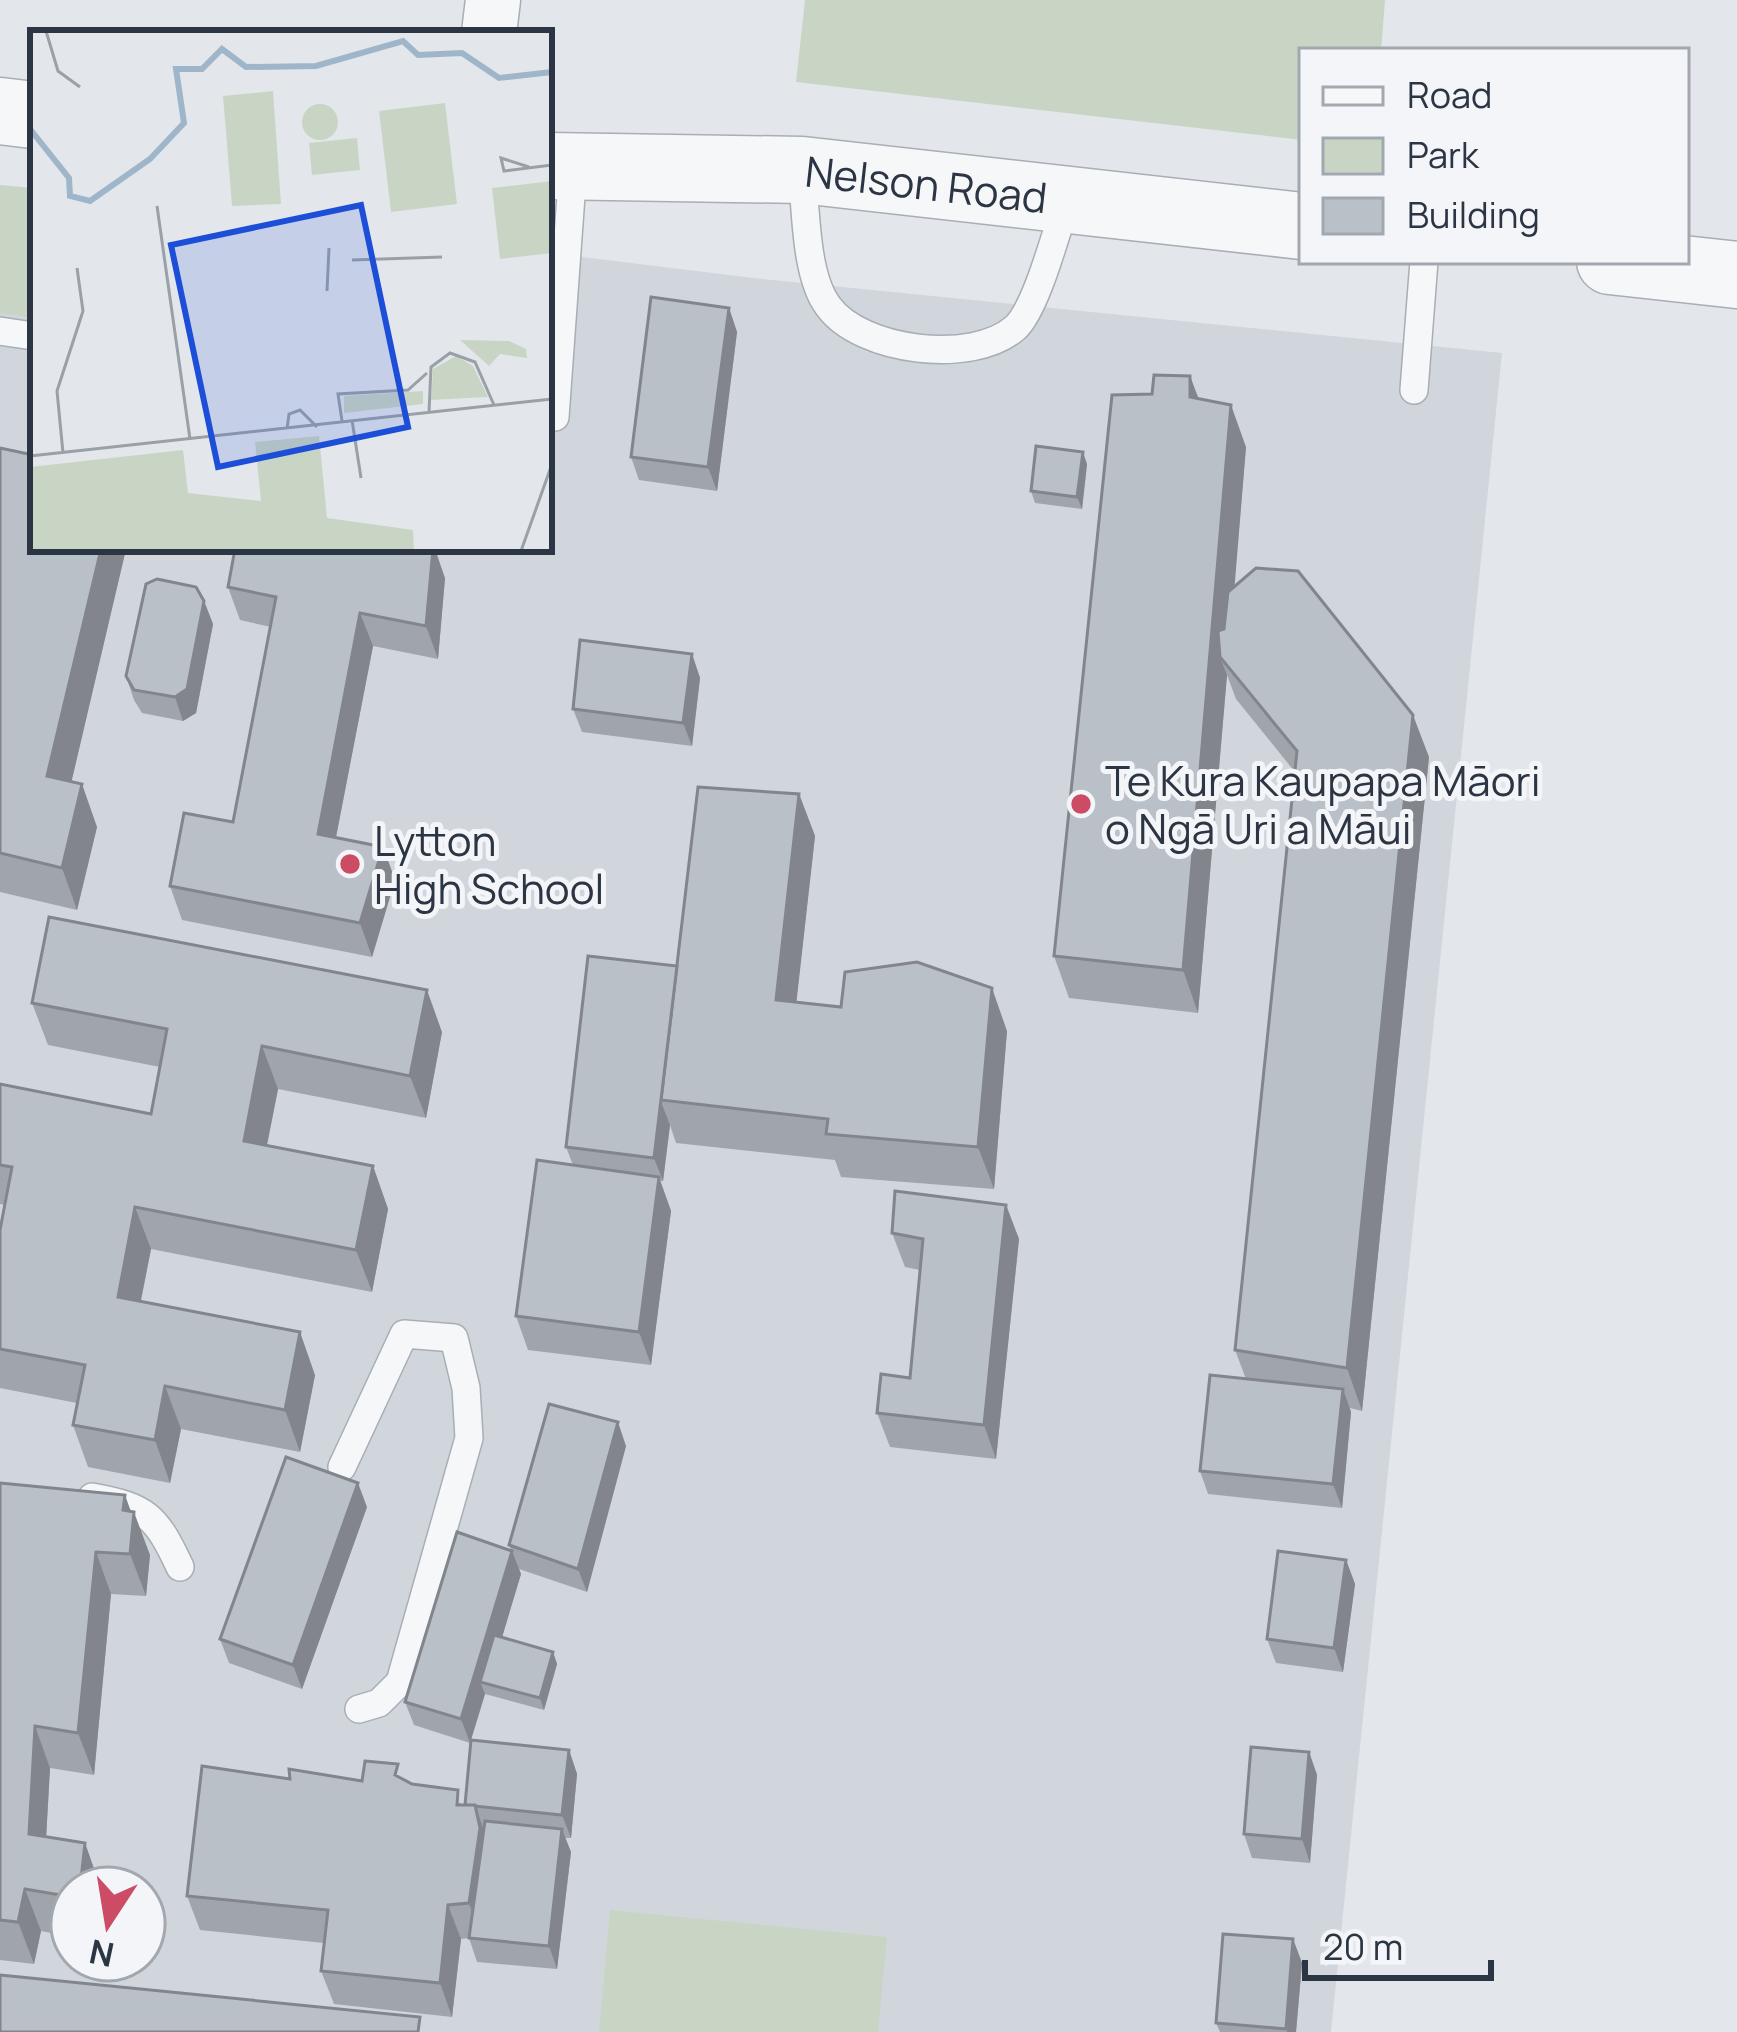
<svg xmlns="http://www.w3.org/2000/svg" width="1737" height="2032" viewBox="0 0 1737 2032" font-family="Manrope,sans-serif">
<rect width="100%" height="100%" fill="#e3e7eb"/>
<path fill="#d1d6dd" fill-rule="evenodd" d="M0 192 33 196V549H549V253L762 279 1502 353 1331 2032H0ZM72 1888H144V1960H72Z"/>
<g fill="#c9d5c4">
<polygon points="805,0 1385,0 1381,51 1302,51 1302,140 796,82"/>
<polygon points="0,185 33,188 33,318 0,313"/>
<polygon points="610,1910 887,1937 878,2032 599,2032"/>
</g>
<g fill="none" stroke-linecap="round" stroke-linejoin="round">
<g stroke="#a8aeb5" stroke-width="30">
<g id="service">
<path d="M802 171C806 209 805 275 828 306 861 352 973 365 1015 328 1036 310 1057 229 1067 200"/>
<polyline points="0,331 33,336"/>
<polyline points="1414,390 1424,261"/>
<polyline points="549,416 555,417 573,168"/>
<polyline points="342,1467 404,1334 454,1338 466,1388 469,1438 400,1682 379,1703 359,1709"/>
<path d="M92 1497C147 1507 156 1516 180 1567"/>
</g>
</g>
<g stroke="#a8aeb5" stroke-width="57">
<polyline id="minor" points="489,33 493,0"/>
</g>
<g stroke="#a8aeb5" stroke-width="69">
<g id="tertiary">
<polyline points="0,111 33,115"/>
<path id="s1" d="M549 166 802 170 1302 226"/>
<polyline points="1610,261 1737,275"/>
</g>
</g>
<use href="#service" stroke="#f6f7f9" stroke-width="27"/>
<use href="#minor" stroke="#f6f7f9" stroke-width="54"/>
<use href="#tertiary" stroke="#f6f7f9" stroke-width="66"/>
</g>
<g fill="#a0a5ac">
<polygon points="729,308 737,332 717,491 639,480 631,457"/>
<polygon points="1190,376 1198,399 1246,447 1234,587 1429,757 1362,1411 1350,1408 1351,1412 1342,1508 1208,1494 1200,1471 1246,1379 1235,1350 1295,772 1236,699 1227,675 1198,1013 1069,998 1054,956 1152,394"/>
<polygon points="0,448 33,549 126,549 71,782 97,827 77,910 0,892"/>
<polygon points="1087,464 1082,509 1035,503 1031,491"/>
<polygon points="445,578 438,659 373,646 336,837 383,847 395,880 372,957 182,920 170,886 233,822 271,627 240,620 228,587"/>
<polygon points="204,601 213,624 196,713 183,721 142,713 134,700 126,676"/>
<polygon points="692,654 700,678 692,746 582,732 573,709"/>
<polygon points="799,794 815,836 796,1002 1007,1031 994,1189 841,1177 835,1160 676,1143 670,1125 663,1181 660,1181 671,1211 651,1365 528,1350 516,1316 573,1165 566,1147 677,966"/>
<polygon points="32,1003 442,1032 426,1118 278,1089 267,1146 373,1166 388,1209 372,1292 151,1249 141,1301 315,1375 300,1452 181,1429 170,1483 88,1467 73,1425 77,1403 0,1388 0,1230 5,1205 0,1204 0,1084 151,1114 160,1067 48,1045"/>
<polygon points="1006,1205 1019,1239 996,1459 890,1447 877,1413 910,1378 920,1270 905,1267 892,1233"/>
<polygon points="626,1446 587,1592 519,1569 521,1574 502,1637 553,1652 557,1664 544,1710 485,1694 470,1743 414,1725 405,1702 511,1550 509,1545"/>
<polygon points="0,1483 130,1512 150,1555 146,1596 111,1594 94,1775 50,1768 46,1837 85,1843 100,1886 72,1888 72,1937 41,1931 34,1964 0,1960"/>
<polygon points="367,1507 302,1689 229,1663 220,1639"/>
<polygon points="1346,1560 1355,1584 1343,1672 1276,1663 1267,1639"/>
<polygon points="569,1750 577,1774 571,1838 565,1838 571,1852 557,1969 477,1962 469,1938 461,1939 452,2017 334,2004 321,1971 324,1943 200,1930 187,1896 290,1779 403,1780 464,1805"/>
<polygon points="1309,1752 1317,1775 1310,1863 1252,1858 1244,1834"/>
<polygon points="1293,1939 1302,1963 1296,2032 1220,2032 1216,2023"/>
</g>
<g fill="#82868c">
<polygon points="729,308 737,332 717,491 708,467"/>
<polygon points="1190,376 1206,418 1190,397"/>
<polygon points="1231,405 1246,447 1228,666 1220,657 1227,675 1198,1013 1183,970"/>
<polygon points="1083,452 1087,464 1082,509 1077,497"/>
<polygon points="101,549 126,549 63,818 47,776"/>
<polygon points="433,549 435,549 445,578 438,659 426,626"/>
<polygon points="204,601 213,624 196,713 183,721 175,697"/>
<polygon points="360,613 373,646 330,868 318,834"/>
<polygon points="692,654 700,678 692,746 683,723"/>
<polygon points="1413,715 1429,757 1362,1411 1347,1368"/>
<polygon points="82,784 97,827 77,910 62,868"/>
<polygon points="799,794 815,836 792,1042 776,1000"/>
<polygon points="383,847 395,880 372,957 360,923"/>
<polygon points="992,988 1007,1031 994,1189 978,1147"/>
<polygon points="427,990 442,1032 426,1118 410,1076"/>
<polygon points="262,1046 278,1089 259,1184 244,1141"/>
<polygon points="661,1102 670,1125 663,1181 654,1158"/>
<polygon points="373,1166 388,1209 372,1292 356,1250"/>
<polygon points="659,1177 671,1211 651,1365 639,1332"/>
<polygon points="1006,1205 1019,1239 996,1459 984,1425"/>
<polygon points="135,1207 151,1249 133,1339 118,1297"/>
<polygon points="300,1332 315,1375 300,1452 285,1410"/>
<polygon points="165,1386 181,1429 170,1483 155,1440"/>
<polygon points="1343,1389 1351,1412 1342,1508 1333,1484"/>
<polygon points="618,1422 626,1446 587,1592 578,1569"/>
<polygon points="358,1483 367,1507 302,1689 293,1665"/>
<polygon points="125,1495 134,1520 134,1512 150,1555 146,1596 130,1554 123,1510"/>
<polygon points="512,1551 521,1574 488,1684 480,1682 485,1694 470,1743 461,1719"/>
<polygon points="96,1552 111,1594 94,1775 78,1733"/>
<polygon points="1346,1560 1355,1584 1343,1672 1334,1648"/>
<polygon points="553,1652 557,1664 544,1710 540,1698"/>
<polygon points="35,1726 50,1768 44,1876 29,1834"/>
<polygon points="569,1750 577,1774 571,1838 562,1815"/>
<polygon points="1309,1752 1317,1775 1310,1863 1302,1839"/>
<polygon points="475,1805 487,1839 481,1937 469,1903"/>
<polygon points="562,1829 571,1852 557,1969 549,1946"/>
<polygon points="85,1843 100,1886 100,1888 80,1888"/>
<polygon points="25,1889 41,1931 34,1964 18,1922"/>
<polygon points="448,1905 461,1939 452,2017 440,1983"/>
<polygon points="1293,1939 1302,1963 1296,2032 1287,2032"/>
</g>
<g fill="#bac0c8" stroke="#82868c" stroke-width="3">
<polygon points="651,297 729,308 708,467 631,457"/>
<polygon points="1154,375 1190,376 1190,397 1231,405 1183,970 1054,956 1112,395 1152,394"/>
<polygon points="1036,446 1083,452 1077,497 1031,491"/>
<polygon points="0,448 33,455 33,549 101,549 47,776 82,784 62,868 0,853"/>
<polygon points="235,549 433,549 426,626 360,613 318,834 383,847 360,923 170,886 184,813 233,822 276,597 228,587"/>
<polygon points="1256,568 1298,571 1413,715 1347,1368 1235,1350 1297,751 1220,657 1218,631 1224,629 1228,592"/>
<polygon points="157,579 196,587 204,601 187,689 175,697 134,690 126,676 146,584"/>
<polygon points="580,640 692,654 683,723 573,709"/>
<polygon points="698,787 799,794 776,1000 841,1007 845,972 917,962 992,988 978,1147 826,1134 828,1119 661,1100"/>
<polygon points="49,917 427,990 410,1076 262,1046 244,1141 373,1166 356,1250 135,1207 118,1297 300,1332 285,1410 165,1386 155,1440 73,1425 85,1365 0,1349 0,1230 12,1167 0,1165 0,1084 151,1114 167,1029 32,1003"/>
<polygon points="588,956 677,966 654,1158 566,1147"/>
<polygon points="537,1160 659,1177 639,1332 516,1316"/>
<polygon points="895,1191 1006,1205 984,1425 877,1413 881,1374 910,1378 923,1239 892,1233"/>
<polygon points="1210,1375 1343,1389 1333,1484 1200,1471"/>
<polygon points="549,1404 618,1422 578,1569 509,1545"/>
<polygon points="286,1457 358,1483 293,1665 220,1639"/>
<polygon points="0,1483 125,1495 123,1510 134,1512 130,1554 96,1552 78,1733 35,1726 29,1834 85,1843 80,1888 72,1888 72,1897 25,1889 18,1922 0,1920"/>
<polygon points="457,1532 512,1551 461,1719 405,1702"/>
<polygon points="1278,1551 1346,1560 1334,1648 1267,1639"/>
<polygon points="494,1635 553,1652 540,1698 480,1682"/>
<polygon points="471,1740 569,1750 562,1815 465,1805"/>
<polygon points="1251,1747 1309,1752 1302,1839 1244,1834"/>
<polygon points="365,1761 398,1764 395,1775 412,1784 458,1790 457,1805 475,1805 480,1828 469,1903 448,1905 440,1983 321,1971 328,1910 187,1896 202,1766 290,1779 289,1769 362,1781"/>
<polygon points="485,1821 562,1829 549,1946 469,1938"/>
<polygon points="1223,1934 1293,1939 1286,2029 1216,2023"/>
<polygon points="0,1975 420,2017 418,2032 0,2032"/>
</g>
<g fill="#cc4c65" stroke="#f3f5f8" stroke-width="4.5">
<circle cx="1081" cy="804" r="12"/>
<circle cx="350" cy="864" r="12"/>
</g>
<g text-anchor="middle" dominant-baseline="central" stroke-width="10" stroke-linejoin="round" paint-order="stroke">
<g font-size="42" fill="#2b3543" stroke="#f3f5f8">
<text stroke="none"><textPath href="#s1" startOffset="378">Nelson Road</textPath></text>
</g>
<g font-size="42" fill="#2b3543" stroke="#f3f5f8" text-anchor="start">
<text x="1105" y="780">Te Kura Kaupapa Māori<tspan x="1105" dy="48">o Ngā Uri a Māui</tspan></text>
<text x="374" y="840">Lytton<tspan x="374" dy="48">High School</tspan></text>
</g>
</g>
<g transform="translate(30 30)">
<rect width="522" height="522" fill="#e3e7eb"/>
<path d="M243 61 251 174 202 176 193 66ZM415 73 427 174 361 182 349 81ZM272 92a18 18 0 1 1 36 0a18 18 0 1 1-36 0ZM327 108 330 140 282 145 279 113ZM522 151V223L470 229 462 158ZM430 310 479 311 496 319 497 328 470 324 459 336ZM426 326 443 336 458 367 401 370 403 339ZM393 361V374L314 383V366ZM289 406 297 488 383 500 384 521H0V437L153 420 158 463 231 471 225 412Z" fill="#c9d5c4"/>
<path fill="none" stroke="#9fb6ca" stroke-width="6" d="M0 99 39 148 40 166 60 171 120 129 154 93 146 39H172L192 19 216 37 286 36 373 11 388 25 432 23 469 48 522 42"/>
<path fill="none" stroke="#99a0a8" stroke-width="3" d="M16 1 28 41 50 57M499 137 471 128 474 141 522 135M127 176 160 409M322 230 412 227M297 261 299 218M399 382 401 337 420 323 445 332 464 375M322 390 331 448M312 391 308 364 378 360 397 343M257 399 259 384 270 380 287 397M33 423 27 361 53 281 47 238M0 426 522 369M491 521 522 434"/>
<path fill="#1d4ed8" fill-opacity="0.15" stroke="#1d4ed8" stroke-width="6" d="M331 175 378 397 188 437 141 215Z"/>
<rect width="522" height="522" fill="none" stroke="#2b3543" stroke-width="6"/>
</g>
<rect x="1299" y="48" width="390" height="216" fill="#f3f5f8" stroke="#a3a8b0" stroke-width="3"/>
<rect x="1323" y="87" width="60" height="18" fill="#f6f7f9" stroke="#a3a8b0" stroke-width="3"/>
<text x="1407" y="108" font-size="36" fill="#2b3543">Road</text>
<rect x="1323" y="138" width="60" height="36" fill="#c9d5c4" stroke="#a3a8b0" stroke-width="3"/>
<text x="1407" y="168" font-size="36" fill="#2b3543">Park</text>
<rect x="1323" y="198" width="60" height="36" fill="#bac0c8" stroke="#a3a8b0" stroke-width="3"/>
<text x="1407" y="228" font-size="36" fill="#2b3543">Building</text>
<g transform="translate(108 1924) rotate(192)"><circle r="57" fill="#f3f5f8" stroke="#a3a8b0" stroke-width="3"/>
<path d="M0-9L21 45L0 30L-21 45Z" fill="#cc4c65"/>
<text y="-18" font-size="33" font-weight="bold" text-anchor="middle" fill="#2b3543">N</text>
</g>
<path d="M1305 1960v18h186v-18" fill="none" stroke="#2b3543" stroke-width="6"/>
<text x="1323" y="1960" font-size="36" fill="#2b3543" stroke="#f3f5f8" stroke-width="9" paint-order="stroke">20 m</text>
</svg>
